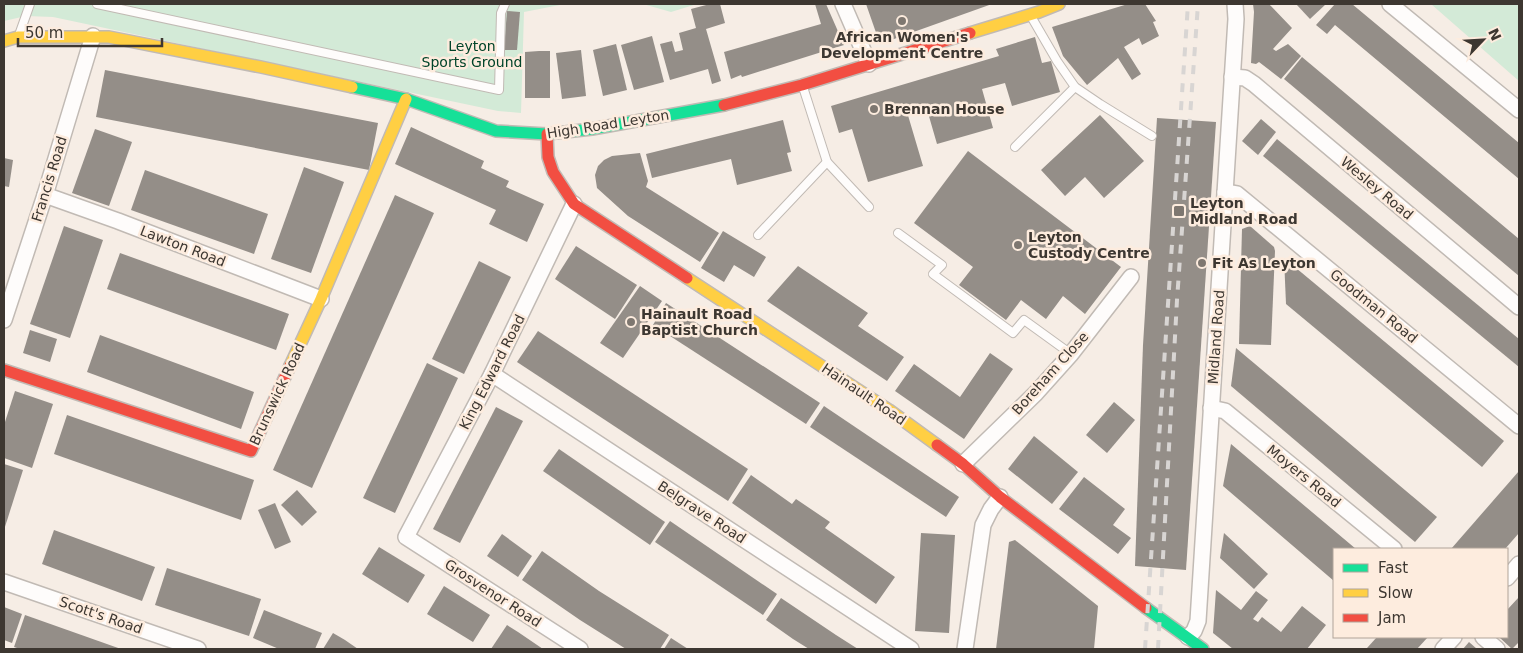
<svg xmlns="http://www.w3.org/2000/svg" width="1523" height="653" viewBox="0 0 1523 653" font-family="'DejaVu Sans',sans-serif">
<rect width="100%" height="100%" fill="#f6ede5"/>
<g fill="#d3ead7">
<polygon points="4,4 565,4 524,12 521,113 498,111 53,17 26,16 4,21"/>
<polygon points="643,4 697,4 671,12"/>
<polygon points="1431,4 1519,4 1519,81"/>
</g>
<g fill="#948e88">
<polygon points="710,4 720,4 725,23 706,29 721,81 712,84 708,69 670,80 660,44 672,41 675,52 683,50 679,33 696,28 691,9"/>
<polygon points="815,4 826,4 844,45 742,77 741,75 731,79 724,52 821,24"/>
<polygon points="866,4 992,4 880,44"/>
<polygon points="1128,4 1145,4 1156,21 1153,22 1159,36 1142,45 1139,38 1124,47 1141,74 1132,80 1118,58 1087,85 1063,56 1052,27"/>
<polygon points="1253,4 1269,4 1292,28 1273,49 1276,51 1288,44 1301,56 1281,79 1259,62 1256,64 1251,63 1254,12"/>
<polygon points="1296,4 1326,4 1310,19"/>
<polygon points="1335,4 1352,4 1519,143 1519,179 1335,25 1327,34 1316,25"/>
<polygon points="507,11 520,12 517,50 504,50"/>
<polygon points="652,36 664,82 634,90 621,45"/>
<polygon points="1035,37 1042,63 1051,61 1060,92 1012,106 1005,83 982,89 993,128 937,144 926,106 907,112 923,166 868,182 852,129 839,133 831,106 999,56 996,49"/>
<polygon points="616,44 627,90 603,96 593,50"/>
<polygon points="581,50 586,96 562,99 556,53"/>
<polygon points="539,51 550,51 550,98 525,98 525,52"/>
<polygon points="1302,57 1519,239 1519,276 1284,79"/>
<polygon points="105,70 378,123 369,170 96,117"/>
<polygon points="1100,115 1144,161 1104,198 1085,177 1065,196 1041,170"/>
<polygon points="1157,118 1216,122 1186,570 1135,566 1143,345"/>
<polygon points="1261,119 1276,132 1258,155 1242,141"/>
<polygon points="783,120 791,152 787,153 792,171 737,185 731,159 652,178 646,154"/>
<polygon points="411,127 484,161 481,168 509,181 506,187 544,204 527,242 489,224 496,210 395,164"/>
<polygon points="95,129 132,142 109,206 72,193"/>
<polygon points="1277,139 1519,339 1519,367 1263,156"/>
<polygon points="968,151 1121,267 1085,314 1063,296 1046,319 1021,300 1006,320 959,285 973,267 914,223"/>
<polygon points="640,153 648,181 646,187 719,233 700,262 628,216 597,188 595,175 598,166 604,160 612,156"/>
<polygon points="4,158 13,160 9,187 4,186"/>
<polygon points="304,167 344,182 311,273 271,259"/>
<polygon points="145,170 268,214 254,254 131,210"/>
<polygon points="395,195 434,213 312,488 273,470"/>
<polygon points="64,226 103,240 70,338 30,324"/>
<polygon points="1250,226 1274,247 1275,251 1271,345 1239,344 1242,229"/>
<polygon points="723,231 766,257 754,277 734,265 724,282 701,268"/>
<polygon points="576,246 637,285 615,319 555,279"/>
<polygon points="120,253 289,314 276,350 107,289"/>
<polygon points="1284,258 1504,441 1482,467 1286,304"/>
<polygon points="479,261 511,277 464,374 432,359"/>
<polygon points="798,266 868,313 858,326 904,357 887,381 767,301"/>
<polygon points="640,286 662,301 623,358 600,343"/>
<polygon points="666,303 820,403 806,424 653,325"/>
<polygon points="30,330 57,339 50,362 23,353"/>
<polygon points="538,331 748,469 728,501 517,362"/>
<polygon points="100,335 254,392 241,429 87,372"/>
<polygon points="1236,348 1437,517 1415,542 1231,386"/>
<polygon points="990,353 1013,369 964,439 895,391 914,364 960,397"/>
<polygon points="427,363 458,378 395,513 363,498"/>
<polygon points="15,391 53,404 32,468 4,458 4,425"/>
<polygon points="1114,402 1135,420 1107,453 1086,435"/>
<polygon points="824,406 959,497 946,517 810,427"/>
<polygon points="496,407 523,421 460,543 433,529"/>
<polygon points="67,415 254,480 241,520 54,454"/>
<polygon points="1034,436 1078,472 1052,504 1008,469"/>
<polygon points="1231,444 1356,549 1334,549 1334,581 1223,486"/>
<polygon points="559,449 665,522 650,545 543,471"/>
<polygon points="4,464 23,470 4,530"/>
<polygon points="1519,471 1519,533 1505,549 1451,549"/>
<polygon points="751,475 792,504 796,499 830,522 825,528 895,577 876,604 732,503"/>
<polygon points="1084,477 1125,509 1113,525 1131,538 1118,554 1059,509"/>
<polygon points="297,490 317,512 302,526 281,505"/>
<polygon points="275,503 291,542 275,549 258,510"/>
<polygon points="670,521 777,594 763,615 655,542"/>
<polygon points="54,530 155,567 142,601 42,564"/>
<polygon points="921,533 955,535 949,633 915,631"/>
<polygon points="1224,533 1268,574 1254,589 1220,558"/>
<polygon points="502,534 532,556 518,577 487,556"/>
<polygon points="1015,540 1098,606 1094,649 996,649 1009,542"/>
<polygon points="379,547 425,575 408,603 362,574"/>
<polygon points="542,551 599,591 669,635 660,649 626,649 580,620 522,580"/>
<polygon points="167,568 261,599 249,636 155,605"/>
<polygon points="444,586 490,615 473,642 427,614"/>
<polygon points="1216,590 1241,610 1256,591 1268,600 1253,619 1258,622 1262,617 1281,632 1302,606 1326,625 1307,649 1233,649 1213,633"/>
<polygon points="1519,597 1519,642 1512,649 1499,637 1507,637 1507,610"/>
<polygon points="781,598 836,635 858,649 809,649 793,639 766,620"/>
<polygon points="4,607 22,614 12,643 4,640"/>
<polygon points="264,610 322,633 315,649 279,649 253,638"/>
<polygon points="25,615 121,649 20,649 14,647"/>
<polygon points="507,625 518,632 543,649 491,649"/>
<polygon points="333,633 345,640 358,649 323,649"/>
<polygon points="1377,637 1428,637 1417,649 1369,649 1367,648"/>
<polygon points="671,638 685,647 688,649 664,649"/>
<polygon points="1469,642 1477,649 1463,649"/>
</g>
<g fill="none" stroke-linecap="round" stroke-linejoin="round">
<g stroke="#c1bab4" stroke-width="10">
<g id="lane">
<polyline points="97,4 499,90 501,13 505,4"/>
<polyline points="1032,18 1057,61 1075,87 1100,104 1152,136"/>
<polyline points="19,35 30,4"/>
<polyline points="803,87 827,162 869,207"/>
<polyline points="1015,147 1075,87"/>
<polyline points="898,233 942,265 933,274 1013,333 1024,320 1071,354"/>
<polyline points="758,235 827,162"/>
</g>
</g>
<g stroke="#c1bab4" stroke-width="18">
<g id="street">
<polyline points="843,4 869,64"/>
<polyline points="1390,4 1519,110"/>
<polyline points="1232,77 1245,78 1254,84 1519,307"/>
<polyline points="1225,192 1237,194 1519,426"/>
<polyline points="45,195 118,221 321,299"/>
<polyline points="574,204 492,374 406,537 580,649"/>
<polyline points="4,320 45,195 93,36"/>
<polyline points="492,374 911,649"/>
<polyline points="1211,408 1225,411 1394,549"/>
<polyline points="963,464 1036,393 1071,354 1131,277"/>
<polyline points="1507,578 1519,564"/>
<polyline points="4,582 198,649"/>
<polyline points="1188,637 1194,631 1198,621 1236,19 1235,4"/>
<polyline points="1483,637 1497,649"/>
<polyline points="965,649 983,525 991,509 1000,497"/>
<polyline points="1443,649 1454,637"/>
</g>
</g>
<g stroke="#c1bab4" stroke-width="14">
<g id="fast">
<polyline points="352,87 406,99 496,131 547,134 592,129 724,105"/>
<polyline points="1146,608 1203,649"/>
</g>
</g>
<g stroke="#c1bab4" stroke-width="14">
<g id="slow">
<polyline points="970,33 1039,12 1059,4"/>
<polyline points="4,41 18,37 109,37 261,67 352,87"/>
<polyline points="687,278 889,410 937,445"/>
<polyline points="290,366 321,299 406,99"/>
</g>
</g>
<g stroke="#c1bab4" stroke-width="14">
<g id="jam">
<polyline points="724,105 802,85 970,33"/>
<polyline points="547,134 548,157 553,172 574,204 687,278"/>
<polyline points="4,370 251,451 290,366"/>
<polyline points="937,445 963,464 1000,497 1146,608"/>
</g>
</g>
<use href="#lane" stroke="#fefcfb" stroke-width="8"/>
<use href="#street" stroke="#fefcfb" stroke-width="15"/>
<use href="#fast" stroke="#16e098" stroke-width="11"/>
<use href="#slow" stroke="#ffcf43" stroke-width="11"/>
<use href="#jam" stroke="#f24e42" stroke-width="11"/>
<g stroke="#d8d5d3" stroke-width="4" stroke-dasharray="9 9" stroke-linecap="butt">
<polyline points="1145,649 1188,4"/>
<polyline points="1158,649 1177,300 1198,4"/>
</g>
</g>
<g fill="#7e7770" stroke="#fdecde" stroke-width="2">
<circle cx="902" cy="21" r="5"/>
<circle cx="874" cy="109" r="5"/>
<rect x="1173" y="205" width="12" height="12" rx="2.5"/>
<circle cx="1018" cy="245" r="5"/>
<circle cx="1202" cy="263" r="5"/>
<circle cx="631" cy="322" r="5"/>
</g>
<g text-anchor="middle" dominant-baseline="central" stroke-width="5" stroke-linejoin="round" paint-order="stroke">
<g font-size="14" font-weight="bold" fill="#3d3731" stroke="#fdecde" text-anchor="start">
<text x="902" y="37" text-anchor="middle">African Women's<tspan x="902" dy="16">Development Centre</tspan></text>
<text x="884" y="109">Brennan House</text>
<text x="1190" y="203">Leyton<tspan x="1190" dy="16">Midland Road</tspan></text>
<text x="1028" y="237">Leyton<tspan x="1028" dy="16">Custody Centre</tspan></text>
<text x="1212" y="263">Fit As Leyton</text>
<text x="641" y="314">Hainault Road<tspan x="641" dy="16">Baptist Church</tspan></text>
</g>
<g font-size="14" fill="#014429" stroke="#fdecde">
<text x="472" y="46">Leyton<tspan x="472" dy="16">Sports Ground</tspan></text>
</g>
<g font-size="14" fill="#3d3731" stroke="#fdecde">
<text transform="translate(608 124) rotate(-9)">High Road Leyton</text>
<text transform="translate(49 179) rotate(-73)">Francis Road</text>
<text transform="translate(1377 188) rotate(40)">Wesley Road</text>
<text transform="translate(183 246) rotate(21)">Lawton Road</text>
<text transform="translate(1374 306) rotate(39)">Goodman Road</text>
<text transform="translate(1216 337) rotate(-86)">Midland Road</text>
<text transform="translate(492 372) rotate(-63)">King Edward Road</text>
<text transform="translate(1050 373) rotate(-48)">Boreham Close</text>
<text transform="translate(277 394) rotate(-65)">Brunswick Road</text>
<text transform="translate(864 394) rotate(34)">Hainault Road</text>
<text transform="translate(1304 476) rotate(39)">Moyers Road</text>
<text transform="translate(702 512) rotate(33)">Belgrave Road</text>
<text transform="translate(493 593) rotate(33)">Grosvenor Road</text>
<text transform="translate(101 615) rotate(19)">Scott's Road</text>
</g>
</g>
<rect width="1523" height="653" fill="none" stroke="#3d3731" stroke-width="10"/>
<rect x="1333" y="548" width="175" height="90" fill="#fdecde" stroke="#b0a499"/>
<rect x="1343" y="564" width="25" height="8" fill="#16e098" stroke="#b0a499"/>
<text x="1378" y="573" font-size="15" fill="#3d3731">Fast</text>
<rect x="1343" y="589" width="25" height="8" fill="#ffcf43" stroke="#b0a499"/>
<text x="1378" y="598" font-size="15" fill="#3d3731">Slow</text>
<rect x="1343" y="614" width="25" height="8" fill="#f24e42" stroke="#b0a499"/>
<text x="1378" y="623" font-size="15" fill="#3d3731">Jam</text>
<g transform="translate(1483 40) rotate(65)" stroke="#fdecde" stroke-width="4" paint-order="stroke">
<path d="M0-4L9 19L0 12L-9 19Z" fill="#3d3731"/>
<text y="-8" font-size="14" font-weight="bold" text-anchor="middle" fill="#3d3731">N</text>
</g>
<path d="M18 38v8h144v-8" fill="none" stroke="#3d3731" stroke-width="2.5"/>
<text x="25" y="38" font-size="15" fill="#3d3731" stroke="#fdecde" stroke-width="4" paint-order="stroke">50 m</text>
</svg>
